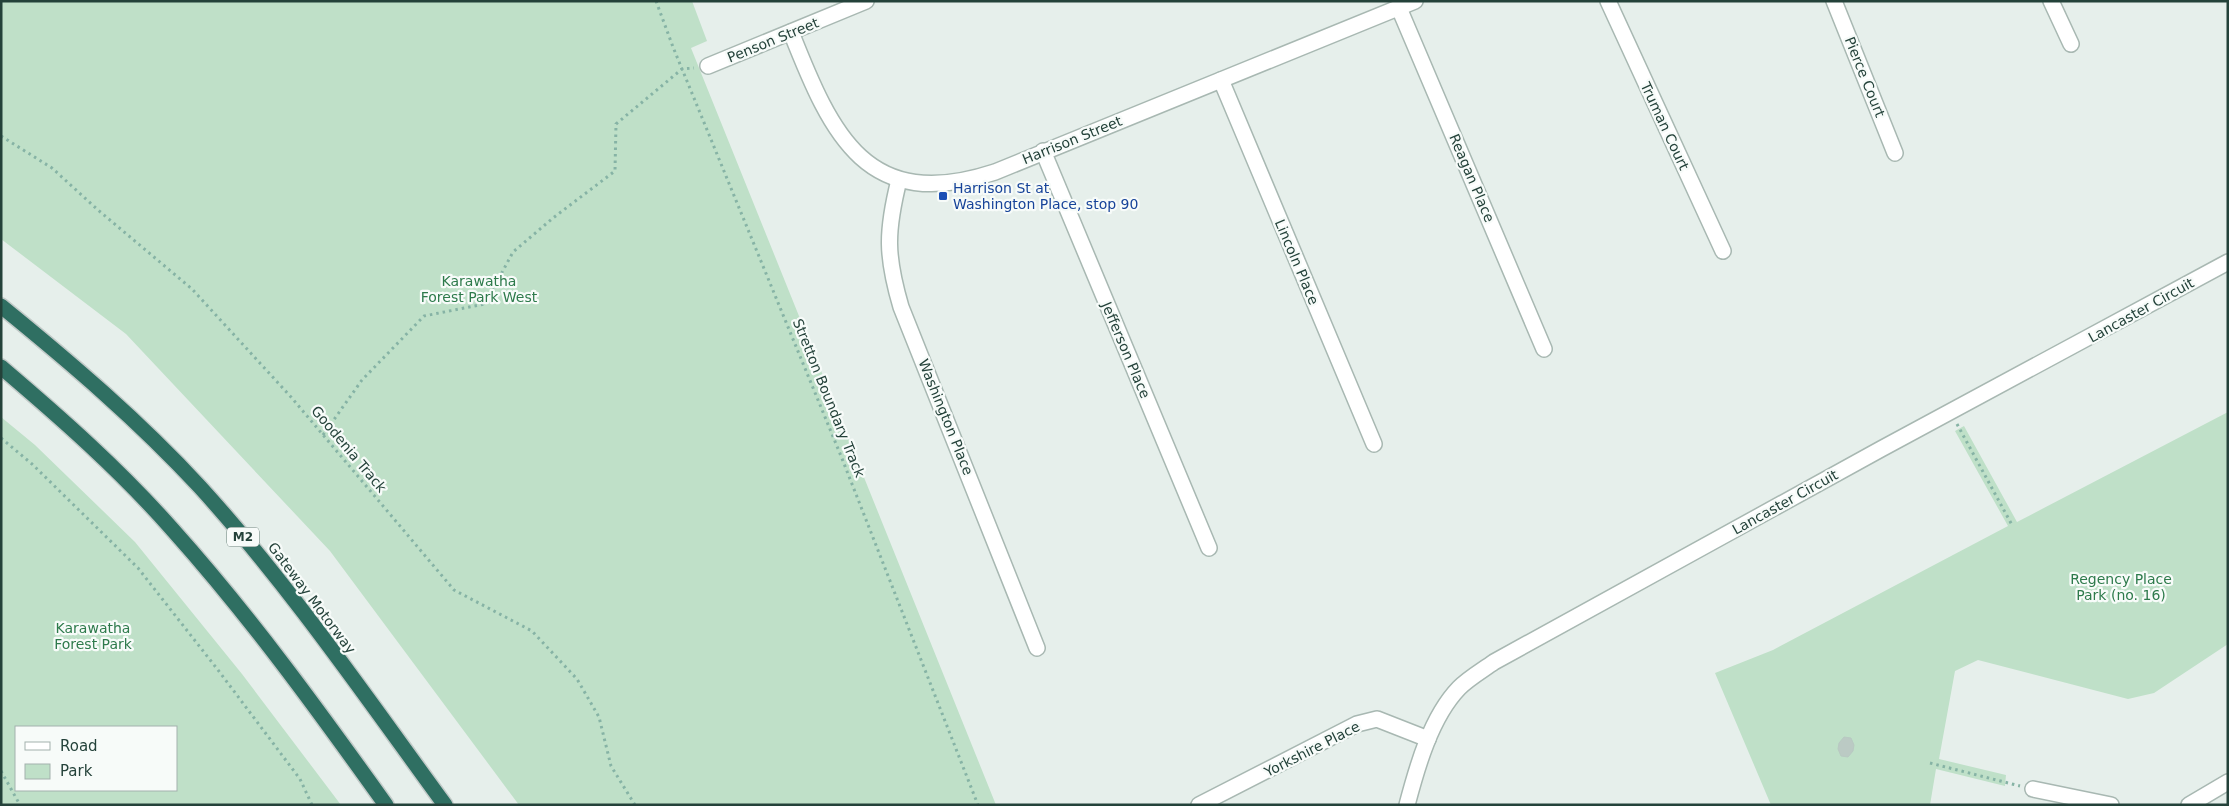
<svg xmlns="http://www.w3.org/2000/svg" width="2229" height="806" viewBox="0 0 2229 806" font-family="'DejaVu Sans',sans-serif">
<rect width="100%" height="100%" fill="#e6efeb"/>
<g fill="#bfe0c8" fill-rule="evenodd">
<polygon points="1,1 692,1 707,41 691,48 996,805 519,805 330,551 126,334 1,239"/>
<polygon points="2228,412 2228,644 2154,693 2128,699 1978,660 1955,671 1939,759 2006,775 2005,786 1936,769 1930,805 1771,805 1715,673 1773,650 2008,526 1955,431 1964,426 2017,522"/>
<path d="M1 417 35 445 135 542 242 674 341 805H1ZM16 727H176V790H16Z"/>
</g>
<polygon fill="#bbcac4" stroke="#b8c9c2" points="1844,737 1851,738 1854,745 1853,751 1848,757 1841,756 1838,749 1839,743"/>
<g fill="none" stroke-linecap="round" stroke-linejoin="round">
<g stroke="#a8b8b2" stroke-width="18">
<g id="minor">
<polyline points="1608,1 1723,251"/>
<polyline points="1834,1 1895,153"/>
<polyline points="2051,1 2071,44"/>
<polyline points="1399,8 1544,349"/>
<path d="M791 32C832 136 867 214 995 172L1415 1"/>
<polyline points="708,66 866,1"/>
<polyline points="1221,80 1374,444"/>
<polyline points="1043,151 1209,548"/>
<path d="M899 180C886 232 886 256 901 307L1037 648"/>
<polyline points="2033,789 2111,805"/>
<polyline points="1199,805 1357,724 1377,719 1428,739"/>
<path d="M1407 805C1417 767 1431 717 1459 688 1469 678 1483 670 1494 662L1881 449 2228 262"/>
<polyline points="2189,805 2228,782"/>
</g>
</g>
<g stroke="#c2cac8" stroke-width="18">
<g id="highway">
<path d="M1 306C71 363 139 421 200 487 290 586 366 697 445 805"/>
<path d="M1 367C61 418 120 470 172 529 250 616 318 710 386 805"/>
</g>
</g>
<g stroke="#86b3a5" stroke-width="3" stroke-dasharray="2.5 4" stroke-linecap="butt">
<polyline points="656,1 673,47 841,456 978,805"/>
<polyline points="1,136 52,168 98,210 192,289 291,397 454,590 532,631 577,679 599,717 611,766 635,805"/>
<polyline points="1957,424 2012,525"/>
<polyline points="323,435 362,380 424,316 485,304 513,252 553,218 615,171 616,124 682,69 694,68"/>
<polyline points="1,438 32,464 138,568 218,670 300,779 312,805"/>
<polyline points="1930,763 2020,786"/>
<polyline points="1,771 20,805"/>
</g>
<use href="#minor" stroke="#fff" stroke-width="15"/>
<use href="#highway" stroke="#2f6f62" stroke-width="15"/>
</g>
<rect fill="#1a4fb4" stroke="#f7fbf9" stroke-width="2" x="938" y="191" width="10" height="10" rx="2.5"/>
<g text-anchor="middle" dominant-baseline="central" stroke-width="4.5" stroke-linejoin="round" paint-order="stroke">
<rect fill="#f7fbf9" stroke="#637a73" stroke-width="1" x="227" y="527.5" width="32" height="19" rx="4"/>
<g font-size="12" font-weight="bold" fill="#24423a">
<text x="243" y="537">M2</text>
</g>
<g font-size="14" fill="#24423a" stroke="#f7fbf9">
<text transform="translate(773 40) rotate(-22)">Penson Street</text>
<text transform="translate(1865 77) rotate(68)">Pierce Court</text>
<text transform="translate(1665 126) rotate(65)">Truman Court</text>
<text transform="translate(1072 140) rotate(-22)">Harrison Street</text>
<text transform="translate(1472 178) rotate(67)">Reagan Place</text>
<text transform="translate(1297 262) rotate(67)">Lincoln Place</text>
<text transform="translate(2141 310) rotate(-29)">Lancaster Circuit</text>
<text transform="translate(1126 350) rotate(67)">Jefferson Place</text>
<text transform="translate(829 398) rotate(68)">Stretton Boundary Track</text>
<text transform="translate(946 417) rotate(68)">Washington Place</text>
<text transform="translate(349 449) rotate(50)">Goodenia Track</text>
<text transform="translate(1785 502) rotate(-29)">Lancaster Circuit</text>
<text transform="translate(312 598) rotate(53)">Gateway Motorway</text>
<text transform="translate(1312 749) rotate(-27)">Yorkshire Place</text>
</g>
<g font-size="14" fill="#164399" stroke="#f7fbf9" text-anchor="start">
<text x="953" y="188">Harrison St at<tspan x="953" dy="16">Washington Place, stop 90</tspan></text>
</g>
<g font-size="14" fill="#2d7a4b" stroke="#f7fbf9">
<text x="479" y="281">Karawatha<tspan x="479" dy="16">Forest Park West</tspan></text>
<text x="2121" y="579">Regency Place<tspan x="2121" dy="16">Park (no. 16)</tspan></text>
<text x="93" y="628">Karawatha<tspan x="93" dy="16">Forest Park</tspan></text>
</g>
</g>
<rect width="2229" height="806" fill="none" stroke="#24423a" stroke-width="5"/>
<rect x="15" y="726" width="162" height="65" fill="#f7fbf9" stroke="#a3b1ad"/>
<rect x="25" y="742" width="25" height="8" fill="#ffffff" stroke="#a3b1ad"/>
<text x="60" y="751" font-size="15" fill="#24423a">Road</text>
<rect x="25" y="764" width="25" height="15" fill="#bfe0c8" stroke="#a3b1ad"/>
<text x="60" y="776" font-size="15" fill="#24423a">Park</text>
</svg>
